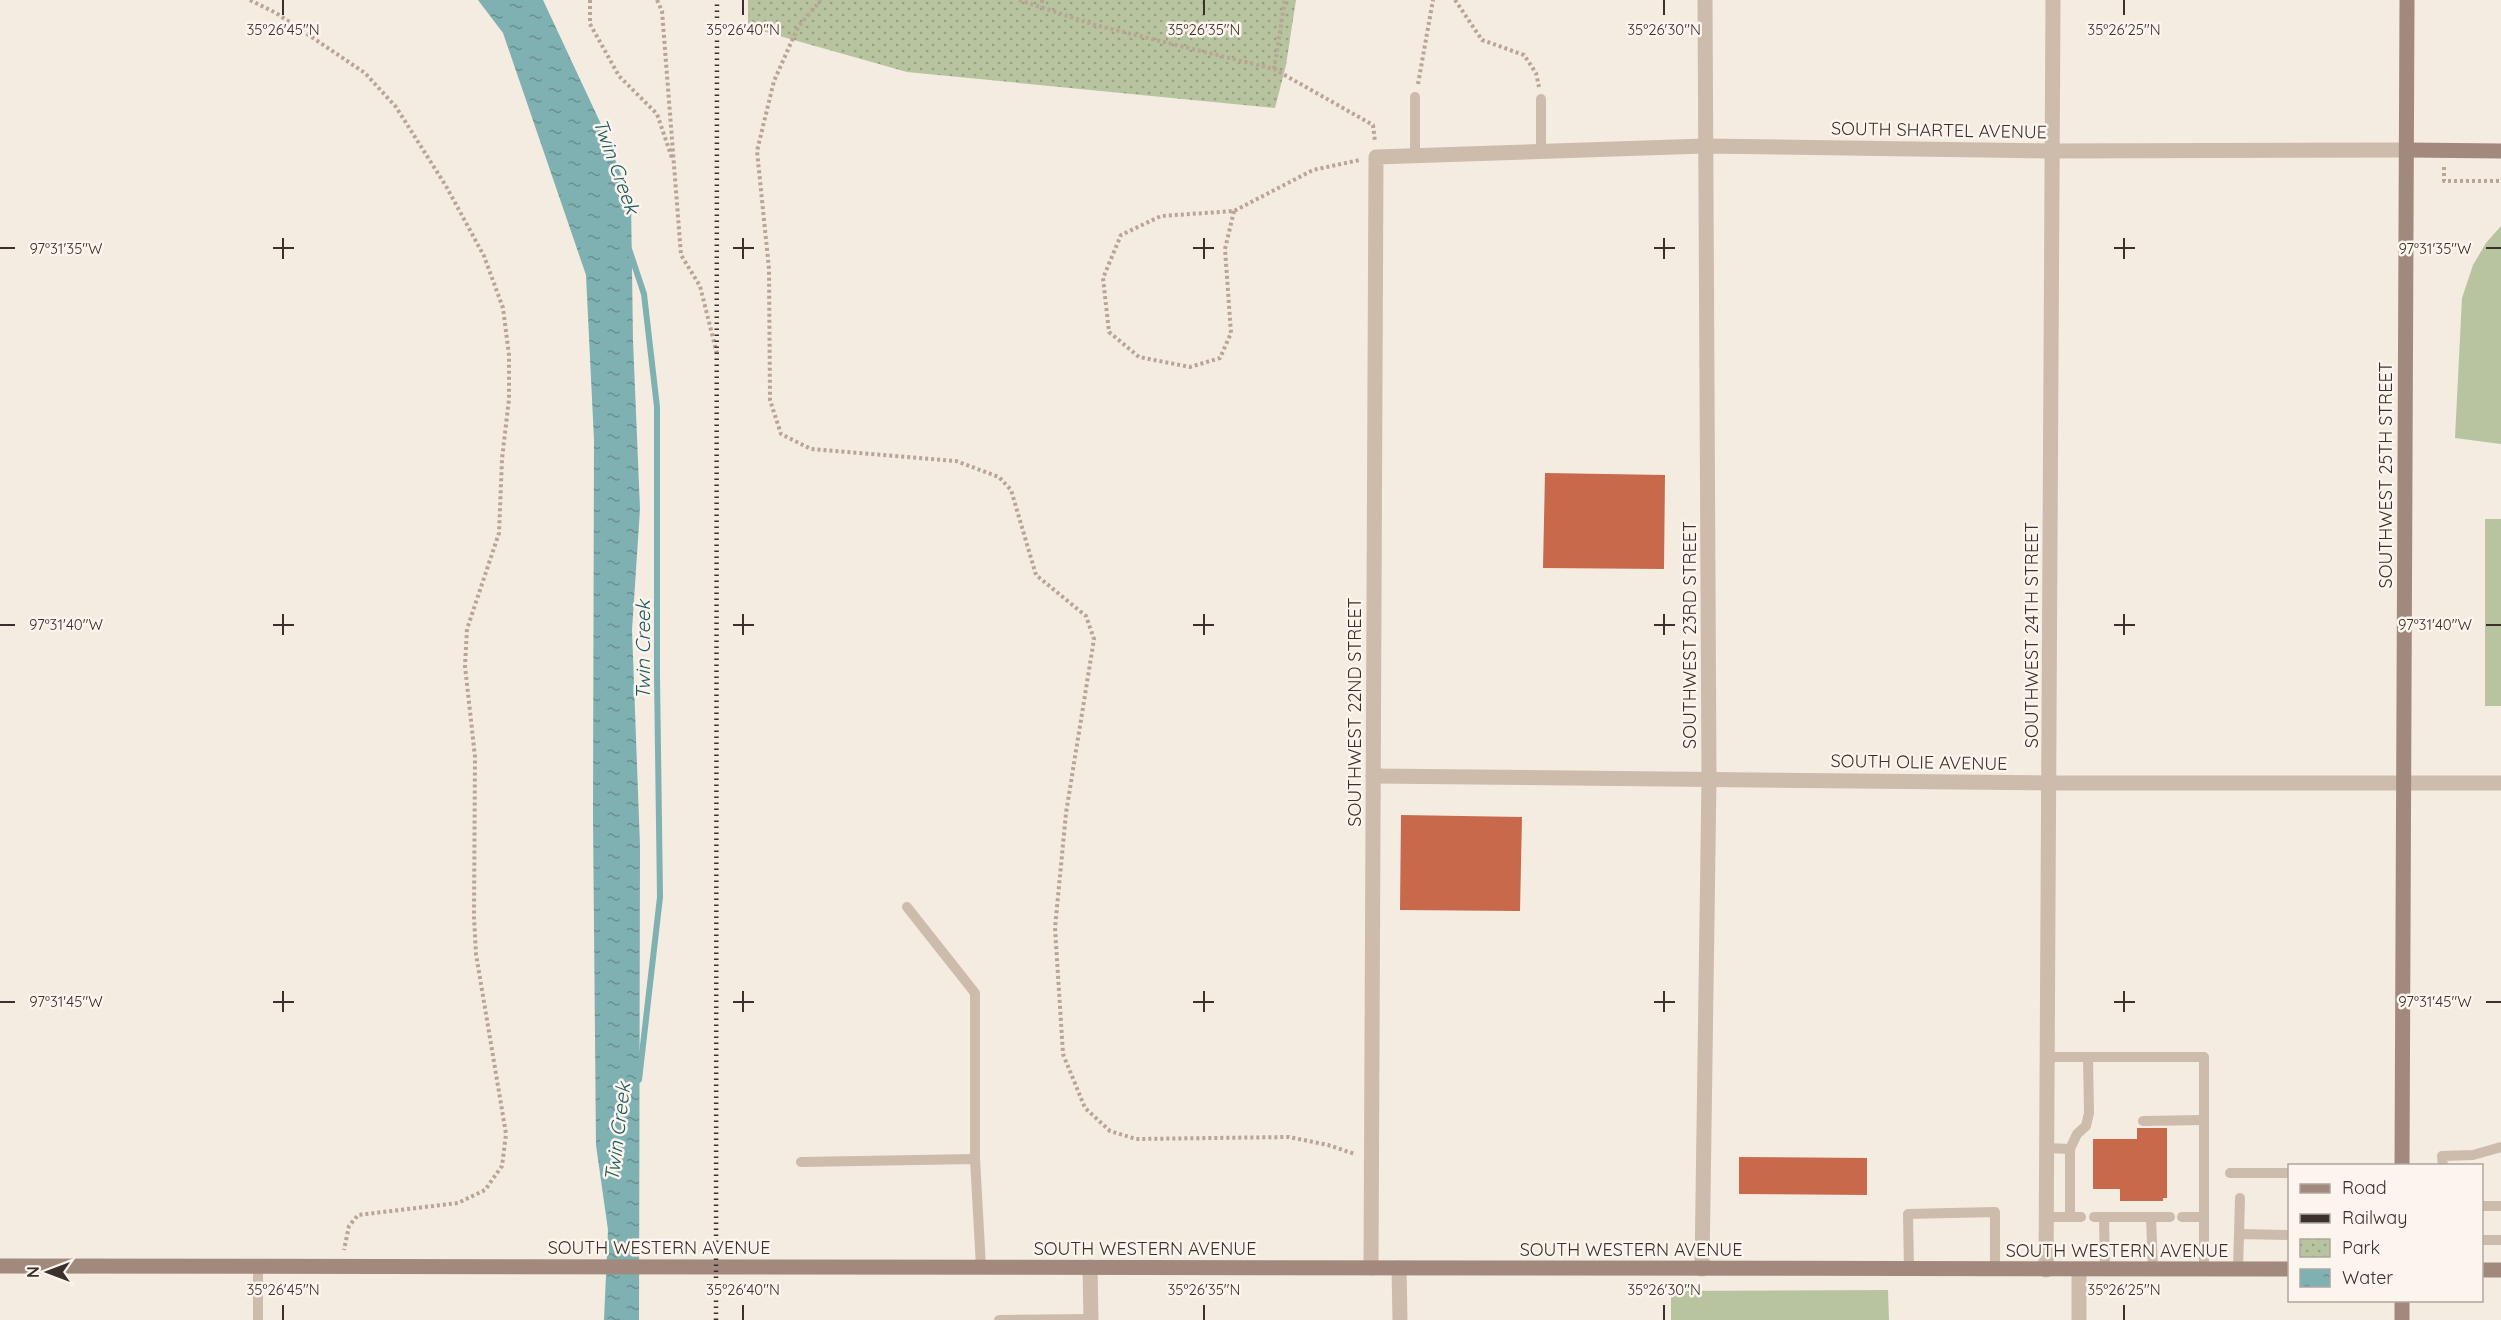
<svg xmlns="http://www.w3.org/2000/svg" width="2501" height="1320" viewBox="0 0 2501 1320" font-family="Quicksand,sans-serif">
<defs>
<pattern id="park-dots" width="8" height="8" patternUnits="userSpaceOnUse" patternTransform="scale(1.5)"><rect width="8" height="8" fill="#b8c4a0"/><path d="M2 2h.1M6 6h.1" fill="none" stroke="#97a083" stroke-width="1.8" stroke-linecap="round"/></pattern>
<pattern id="water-ripples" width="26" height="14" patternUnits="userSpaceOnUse" patternTransform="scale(1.5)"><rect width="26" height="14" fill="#7fb0b2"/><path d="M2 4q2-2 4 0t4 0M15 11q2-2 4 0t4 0" fill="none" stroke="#699091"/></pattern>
</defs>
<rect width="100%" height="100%" fill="#f4ebe1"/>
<g fill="#b8c4a0">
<polygon points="2501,226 2501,444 2455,438 2462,298 2473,265 2486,243"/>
<rect x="2485" y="519" width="16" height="187"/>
<polygon points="1888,1290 1889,1320 1671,1320 1671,1291"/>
</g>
<polygon fill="url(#park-dots)" points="748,0 1296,0 1286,65 1275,108 907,72 748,27"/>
<polygon fill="url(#water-ripples)" points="478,0 543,0 600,122 631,199 633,341 640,509 632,630 640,846 639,1320 604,1320 608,1230 596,1145 593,817 594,440 586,275 503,33"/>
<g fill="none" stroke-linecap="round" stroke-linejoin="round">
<polyline stroke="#7fb0b2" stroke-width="6" points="629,249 644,294 657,407 657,676 660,897 639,1080"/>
</g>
<g fill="#c8694b">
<polygon points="1545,473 1665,475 1664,569 1543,568"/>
<polygon points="1401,815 1522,817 1520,911 1400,910"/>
<polygon points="2137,1128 2167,1128 2167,1198 2163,1198 2163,1201 2120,1201 2120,1189 2093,1189 2093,1139 2137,1139"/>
<polygon points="1739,1157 1867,1158 1867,1195 1739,1194"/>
</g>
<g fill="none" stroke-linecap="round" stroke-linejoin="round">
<g stroke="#b9a596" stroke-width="4" stroke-dasharray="3 3" stroke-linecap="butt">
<polyline points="250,0 276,13 365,73 396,107 446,186 484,256 503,308 509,355 509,399 502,459 499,533 467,629 465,666 475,757 474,917 476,954 506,1134 502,1166 485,1190 458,1203 358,1215 349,1226 344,1250"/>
<polyline points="590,0 590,24 619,76 657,114 672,158"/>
<polyline points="657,0 662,11 681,255 700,286 717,354"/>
<polyline points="821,0 798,27 774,81 757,151 769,269 770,400 781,434 811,449 956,461 999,477 1011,490 1036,575 1086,616 1094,639 1066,813 1055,928 1063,1054 1085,1108 1110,1131 1136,1139 1289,1137 1328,1145 1355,1154"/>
<polyline points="1019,0 1095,25 1274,69 1373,125 1375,142"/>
<polyline points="1042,0 1042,7"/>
<polyline points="1455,0 1482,40 1524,55 1536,73 1539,87"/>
<polyline points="1274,69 1285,0"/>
<polyline points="1418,84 1433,0"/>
<polyline points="2444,167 2444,181 2501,181"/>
<polyline points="1234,211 1225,249 1231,333 1220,358 1190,367 1139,357 1109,332 1103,278 1121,235 1161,216 1234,211 1313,170 1360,160"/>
</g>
<g stroke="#cdbbac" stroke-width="10">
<polyline points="1541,99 1541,151"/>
<polyline points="1415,156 1415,97"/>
<polyline points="907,907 975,993 975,1159"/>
<polyline points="2048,1057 2204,1057 2204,1270"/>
<polyline points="2143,1121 2204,1120"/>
<polyline points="2047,1148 2070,1149 2077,1134 2086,1126 2089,1113 2088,1057"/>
<polyline points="2070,1149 2070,1217"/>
<polyline points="801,1162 975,1159 981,1267"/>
<polyline points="2443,1166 2442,1156 2473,1155 2501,1147"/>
<polyline points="2230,1173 2290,1173"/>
<polyline points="2482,1206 2501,1206"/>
<polyline points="2047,1217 2081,1217"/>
<polyline points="2094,1217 2170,1217"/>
<polyline points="2104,1217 2105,1270"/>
<polyline points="2151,1217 2153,1270"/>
<polyline points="2182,1217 2204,1217"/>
<polyline points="2239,1234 2240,1198"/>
<polyline points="2482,1240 2501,1240"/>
<polyline points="2238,1269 2239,1234 2290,1235"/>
<polyline points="1909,1270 1908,1214 1995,1212 1995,1270"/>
<polyline points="258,1320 258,1266"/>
<polyline points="999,1320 1091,1319"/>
</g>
<g stroke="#cdbbac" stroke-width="15">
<polyline points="1373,776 2050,783 2501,783"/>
<polyline points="1090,1267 1091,1320"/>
<polyline points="1371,1268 1376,157 1705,146 2052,151 2407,150"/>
<polyline points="1399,1268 1400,1320"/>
<polyline points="1702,1269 1709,779 1705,0"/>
<polyline points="2046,1270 2053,0"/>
<polyline points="2079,1270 2079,1320"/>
</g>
<g stroke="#a18a7d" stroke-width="15">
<polyline points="2407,150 2501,151"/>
<polyline points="2402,1166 2407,0"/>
<polyline points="0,1266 2290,1269"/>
<polyline points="2482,1270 2501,1270"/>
<polyline points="2402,1300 2402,1320"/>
</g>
<polyline stroke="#3b302b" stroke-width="4.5" stroke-dasharray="1.5 4.5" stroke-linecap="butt" points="716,1320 717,0"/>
</g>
<path fill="none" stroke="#3b302b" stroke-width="2" d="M283 0V15M743 0V15M1204 0V15M1664 0V15M2124 0V15M283 238V259M743 238V259M1204 238V259M1664 238V259M2124 238V259M0 248H15M273 248H294M733 248H754M1193 248H1214M1654 248H1675M2114 248H2135M2486 248H2501M283 614V635M743 614V635M1204 614V635M1664 614V635M2124 614V635M0 625H15M273 625H294M733 625H754M1193 625H1214M1654 625H1675M2114 625H2135M2486 625H2501M283 991V1012M743 991V1012M1204 991V1012M1664 991V1012M2124 991V1012M0 1002H15M273 1002H294M733 1002H754M1193 1002H1214M1654 1002H1675M2114 1002H2135M2486 1002H2501M283 1305V1320M743 1305V1320M1204 1305V1320M1664 1305V1320M2124 1305V1320"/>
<g text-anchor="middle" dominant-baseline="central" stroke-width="5" stroke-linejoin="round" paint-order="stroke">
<g font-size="18" fill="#3b302b" stroke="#fbf5ee">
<text transform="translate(1939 130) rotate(1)">SOUTH SHARTEL AVENUE</text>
<text transform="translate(2385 475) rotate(-90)">SOUTHWEST 25TH STREET</text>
<text transform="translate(1689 635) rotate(-90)">SOUTHWEST 23RD STREET</text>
<text transform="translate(2031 635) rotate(-90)">SOUTHWEST 24TH STREET</text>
<text transform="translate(1354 712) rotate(-90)">SOUTHWEST 22ND STREET</text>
<text transform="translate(1919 762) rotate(1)">SOUTH OLIE AVENUE</text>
<text x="659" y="1247">SOUTH WESTERN AVENUE</text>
<text x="1145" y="1248">SOUTH WESTERN AVENUE</text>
<text x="1631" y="1249">SOUTH WESTERN AVENUE</text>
<text x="2117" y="1250">SOUTH WESTERN AVENUE</text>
</g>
<g font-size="20" font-style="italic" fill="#1f5a5e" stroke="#fbf5ee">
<text transform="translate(617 166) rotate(70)">Twin Creek</text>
<text transform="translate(642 650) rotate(-90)">Twin Creek</text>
<text transform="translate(617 1132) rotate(-83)">Twin Creek</text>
</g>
</g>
<g font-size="15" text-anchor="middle" fill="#3b302b" stroke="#fbf5ee" stroke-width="5" stroke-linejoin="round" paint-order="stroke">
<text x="283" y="35">35°26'45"N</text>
<text x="743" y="35">35°26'40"N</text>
<text x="1204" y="35">35°26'35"N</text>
<text x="1664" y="35">35°26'30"N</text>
<text x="2124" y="35">35°26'25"N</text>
<text x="2435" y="254">97°31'35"W</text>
<text x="66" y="254">97°31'35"W</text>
<text x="2435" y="630">97°31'40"W</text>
<text x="66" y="630">97°31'40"W</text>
<text x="2435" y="1007">97°31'45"W</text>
<text x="66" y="1007">97°31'45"W</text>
<text x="283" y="1295">35°26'45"N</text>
<text x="743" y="1295">35°26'40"N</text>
<text x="1204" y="1295">35°26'35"N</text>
<text x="1664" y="1295">35°26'30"N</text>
<text x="2124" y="1295">35°26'25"N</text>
</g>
<rect x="2288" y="1164" width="195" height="138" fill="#fbf5ee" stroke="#aea6a0" stroke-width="1.5"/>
<rect x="2300" y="1184" width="30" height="9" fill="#a18a7d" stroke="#aea6a0" stroke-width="1.5"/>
<text x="2342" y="1194" font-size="18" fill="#3b302b">Road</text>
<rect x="2300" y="1214" width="30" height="9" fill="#3b302b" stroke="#aea6a0" stroke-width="1.5"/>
<text x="2342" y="1224" font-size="18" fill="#3b302b">Railway</text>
<rect x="2300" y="1239" width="30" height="18" fill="url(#park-dots)" stroke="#aea6a0" stroke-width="1.5"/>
<text x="2342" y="1254" font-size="18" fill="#3b302b">Park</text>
<rect x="2300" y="1269" width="30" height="18" fill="url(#water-ripples)" stroke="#aea6a0" stroke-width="1.5"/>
<text x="2342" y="1284" font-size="18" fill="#3b302b">Water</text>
<g transform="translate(48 1272) rotate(270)" stroke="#fbf5ee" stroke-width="4.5" paint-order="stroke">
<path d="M0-4.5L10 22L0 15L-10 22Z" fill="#3b302b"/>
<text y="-9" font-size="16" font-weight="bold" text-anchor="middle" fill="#3b302b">N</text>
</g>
</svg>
